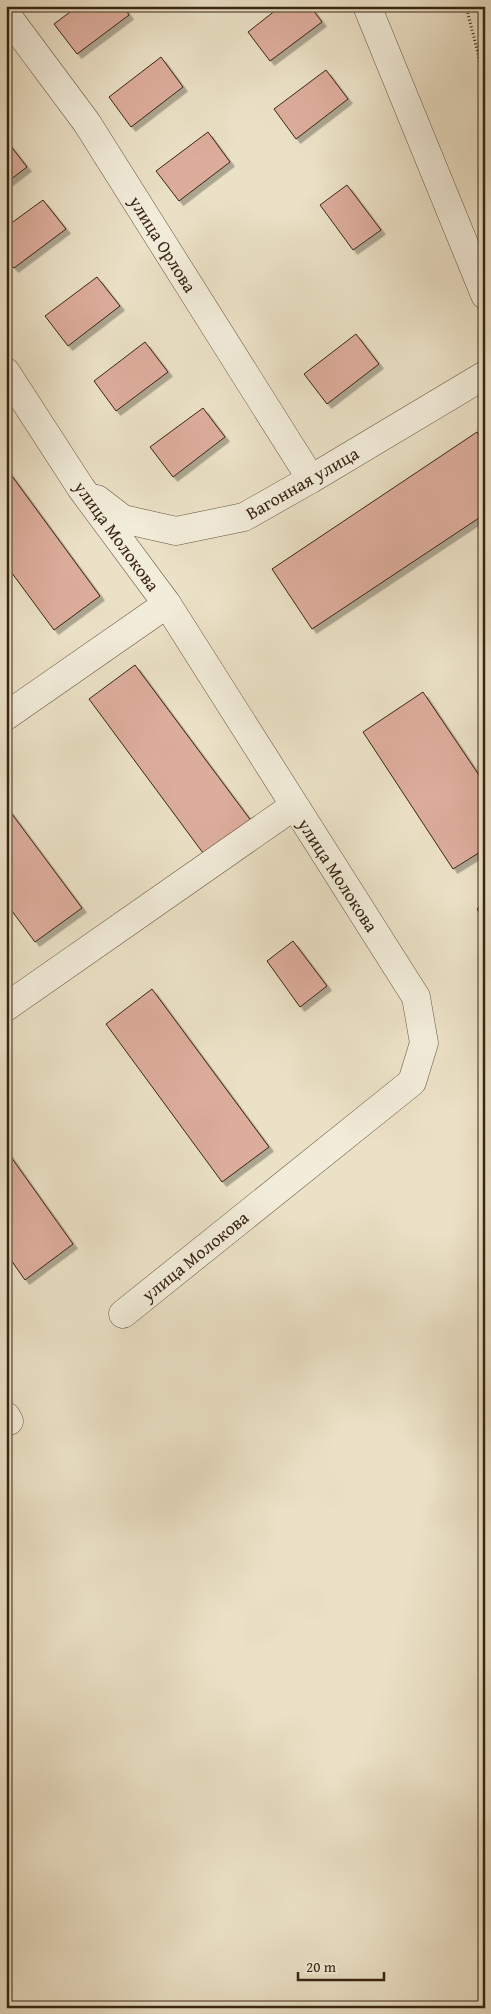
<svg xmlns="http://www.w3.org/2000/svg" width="491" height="2014" viewBox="0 0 491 2014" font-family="'Gentium Book Plus',serif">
<defs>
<filter id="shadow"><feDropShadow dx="4.5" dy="4.5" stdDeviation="0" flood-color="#0004"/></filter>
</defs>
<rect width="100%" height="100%" fill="#ebe1c6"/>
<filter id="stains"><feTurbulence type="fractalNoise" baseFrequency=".004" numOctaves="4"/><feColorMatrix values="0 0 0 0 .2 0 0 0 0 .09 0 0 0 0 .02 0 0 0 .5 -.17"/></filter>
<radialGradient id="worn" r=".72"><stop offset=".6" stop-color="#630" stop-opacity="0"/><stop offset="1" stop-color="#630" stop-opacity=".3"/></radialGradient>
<g fill="#ddad9c" stroke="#382512" filter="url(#shadow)">
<polygon points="78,6 123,6 129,15 77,54 54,24"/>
<polygon points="281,6 310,6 322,22 270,61 248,32"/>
<polygon points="161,57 183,87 131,127 109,97"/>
<polygon points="326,70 348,99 296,139 274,109"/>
<polygon points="208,132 230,162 179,201 156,171"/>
<polygon points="6,140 27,167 6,183"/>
<polygon points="347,185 381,230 353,250 320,205"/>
<polygon points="43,200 66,229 14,268 6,259 6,227"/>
<polygon points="97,277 120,306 68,346 45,316"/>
<polygon points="356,334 379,364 327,404 304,374"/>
<polygon points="145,342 168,372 116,411 94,381"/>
<polygon points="203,408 225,437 173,477 150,447"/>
<polygon points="477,432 485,444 485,514 312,629 272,569"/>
<polygon points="6,468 100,596 54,630 6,565"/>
<polygon points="135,665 252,822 206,857 89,699"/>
<polygon points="423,692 485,784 485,849 453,869 363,732"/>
<polygon points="6,806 82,908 35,942 6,903"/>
<polygon points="485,903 485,920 477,909"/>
<polygon points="293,941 327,986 300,1007 267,961"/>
<polygon points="152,989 269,1147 222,1182 106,1024"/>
<polygon points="6,1150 73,1244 25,1280 6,1253"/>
</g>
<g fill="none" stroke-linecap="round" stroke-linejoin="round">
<g stroke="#65543f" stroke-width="29">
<g id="minor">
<polyline points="367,6 485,295"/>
<polyline points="6,14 87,123 311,479"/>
<polyline points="6,372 81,488 167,604 416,997 424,1043 412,1082 123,1314"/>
<polyline points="97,499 123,519 176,531 244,517 311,479 485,375"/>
<polyline points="6,716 167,604"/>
<polyline points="6,1007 294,806"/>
<polyline points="6,1416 9,1421"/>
</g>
</g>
<polyline stroke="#382512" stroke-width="3" stroke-dasharray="1 2.5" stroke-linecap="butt" points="466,6 485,81"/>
<use href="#minor" stroke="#f2ecda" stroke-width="28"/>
</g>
<g text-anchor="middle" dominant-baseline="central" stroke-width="4" stroke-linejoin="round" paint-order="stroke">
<g font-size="18" fill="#382512" stroke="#f2ecda">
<text transform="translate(163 244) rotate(58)">улица Орлова</text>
<text transform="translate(302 483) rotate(-30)">Вагонная улица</text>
<text transform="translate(117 536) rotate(54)">улица Молокова</text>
<text transform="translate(338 875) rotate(57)">улица Молокова</text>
<text transform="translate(195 1256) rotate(-39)">улица Молокова</text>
</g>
</g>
<rect width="491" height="2014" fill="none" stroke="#ebe1c6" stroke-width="25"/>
<rect x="8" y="8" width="476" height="1999" fill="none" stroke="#382512" stroke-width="2.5"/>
<rect x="12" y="12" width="466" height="1989" fill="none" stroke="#382512"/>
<path d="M298 1972v8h86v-8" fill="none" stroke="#382512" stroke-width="2.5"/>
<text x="306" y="1972" font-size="15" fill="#382512" stroke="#f2ecda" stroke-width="4" paint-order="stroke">20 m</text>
<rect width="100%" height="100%" filter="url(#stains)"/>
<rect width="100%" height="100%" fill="url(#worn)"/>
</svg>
